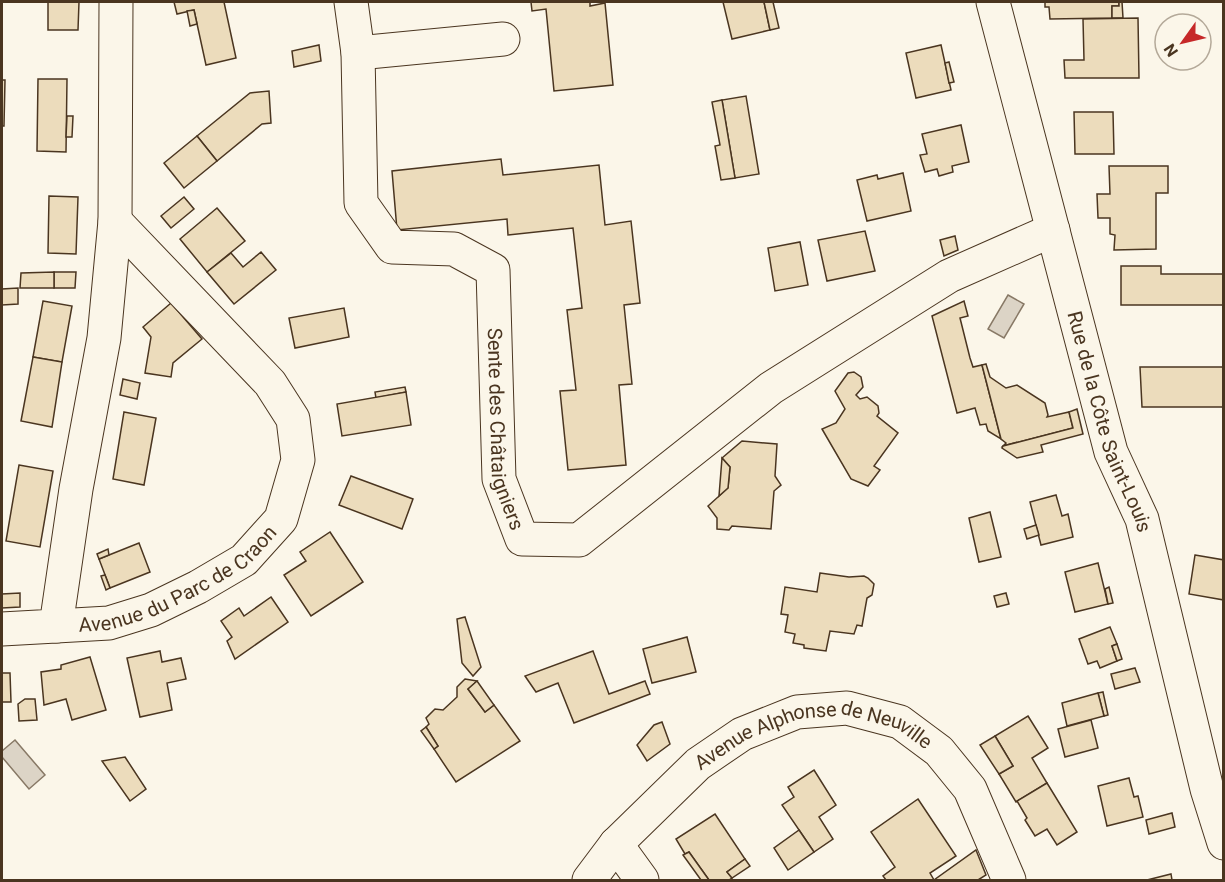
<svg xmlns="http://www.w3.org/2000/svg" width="1225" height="882" viewBox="0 0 1225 882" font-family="Roboto,sans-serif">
<rect width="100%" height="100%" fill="#fbf6e9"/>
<g fill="#dcd4c6" stroke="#887966" stroke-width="1.5">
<polygon points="1008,295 1024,304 1004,338 988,329"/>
<polygon points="15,740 45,775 29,789 2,757 2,751"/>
</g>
<g fill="#ecdcbc" stroke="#4a3520" stroke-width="1.5">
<polygon points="48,2 79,2 78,30 48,30"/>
<polygon points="174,2 224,2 236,58 206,65 194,10 177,14"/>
<polygon points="531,2 590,2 590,6 605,3 613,85 554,91 546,9 532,11"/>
<polygon points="723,2 764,2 770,30 732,39"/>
<polygon points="764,2 773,2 779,28 770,30"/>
<polygon points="1045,2 1119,2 1119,6 1112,6 1112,18 1050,19 1049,7 1045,7"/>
<polygon points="1119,2 1122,2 1123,18 1112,18 1112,6 1119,6"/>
<polygon points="194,10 197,24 190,26 187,11"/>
<polygon points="1138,18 1139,78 1065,78 1064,60 1084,60 1083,19"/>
<polygon points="319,45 321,61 294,67 292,51"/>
<polygon points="941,45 951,90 916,98 906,53"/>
<polygon points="949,62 954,82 949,83 945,63"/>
<polygon points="38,79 67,79 66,152 37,151"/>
<polygon points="2,80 5,80 4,126 2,126"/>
<polygon points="269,91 271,123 262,124 217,161 197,136 250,93"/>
<polygon points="746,96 759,174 735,178 722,100"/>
<polygon points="722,100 735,178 721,180 715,146 720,145 712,102"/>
<polygon points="1074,112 1113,112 1114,154 1075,154"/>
<polygon points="67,116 73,116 72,137 66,137"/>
<polygon points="961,125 969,162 952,166 953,172 939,176 937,169 925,172 920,155 927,154 922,134"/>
<polygon points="197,136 217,161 184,188 164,163"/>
<polygon points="501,159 503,175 599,165 605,225 631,221 640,303 624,305 632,384 619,385 626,465 568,470 560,391 576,390 567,310 582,308 573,228 508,235 507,219 397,230 392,171"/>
<polygon points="1109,166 1168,166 1168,193 1156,193 1156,249 1114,250 1115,235 1110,234 1110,218 1098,218 1097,194 1110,194"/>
<polygon points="903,173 911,211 867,221 857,180 877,175 878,179"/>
<polygon points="49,196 78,197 76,254 48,253"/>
<polygon points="184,197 194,209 171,228 161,216"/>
<polygon points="217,208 245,241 207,272 180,239"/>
<polygon points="865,231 875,271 827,281 818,240"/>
<polygon points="955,236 958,250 944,256 940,240"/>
<polygon points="800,242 808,285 775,291 768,248"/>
<polygon points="261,252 276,270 234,304 207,272 231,253 243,267"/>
<polygon points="1121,266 1161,266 1161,274 1224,274 1224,305 1121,305"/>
<polygon points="54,272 76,272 75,288 54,288"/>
<polygon points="54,272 54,288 20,288 21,273"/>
<polygon points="18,288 18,304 2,305 2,289"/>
<polygon points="43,301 72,306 62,362 33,357"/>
<polygon points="964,301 968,316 960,318 970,358 973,367 982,365 1001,439 988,431 986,424 980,425 975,408 957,413 932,316"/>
<polygon points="171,303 202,339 173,363 171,377 145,373 151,337 143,327"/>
<polygon points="344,308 349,337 295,348 289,318"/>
<polygon points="33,357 62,362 52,427 21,421"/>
<polygon points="986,364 990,377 1006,388 1017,385 1045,403 1048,415 1047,417 1069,412 1073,428 1003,446 1006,443 1001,439 982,365"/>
<polygon points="1140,367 1224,367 1224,407 1142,407"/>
<polygon points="854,372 861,377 863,387 856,395 860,399 867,397 878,406 879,413 877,416 898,433 874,466 880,470 868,486 851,479 822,429 836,423 845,409 835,391 848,373"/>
<polygon points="123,379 140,383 137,399 120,395"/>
<polygon points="405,387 406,392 376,398 375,392"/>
<polygon points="406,392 411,425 342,436 337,404"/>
<polygon points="1077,409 1083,434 1041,445 1043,452 1017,458 1002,448 1003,446 1073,428 1069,412"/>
<polygon points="124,412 156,418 144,485 113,479"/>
<polygon points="742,441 777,444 775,476 781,485 774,491 771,529 732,526 729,530 717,529 717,518 708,506 728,488 730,467 722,458"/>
<polygon points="722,458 730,467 728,488 719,496"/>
<polygon points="19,465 53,471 40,547 6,541"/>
<polygon points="351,476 413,499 402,529 339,505"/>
<polygon points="1056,495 1062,516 1068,514 1073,537 1041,545 1030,502"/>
<polygon points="990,512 1001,557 979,562 969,518"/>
<polygon points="1036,525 1039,535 1027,539 1024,529"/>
<polygon points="330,532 363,582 311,616 284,575 306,561 300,552"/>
<polygon points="139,543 150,572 110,588 99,559"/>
<polygon points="108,549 109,555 99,559 97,554"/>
<polygon points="1195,555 1224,560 1224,600 1189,594"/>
<polygon points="1098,563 1108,604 1075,612 1065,572"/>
<polygon points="820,573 849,577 864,576 868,578 874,584 872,595 867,598 862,626 857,625 854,634 830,631 826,651 804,648 804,645 793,643 795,634 785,632 788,615 781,614 785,587 817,592"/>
<polygon points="105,575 110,588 106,590 101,576"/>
<polygon points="1109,587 1113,603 1108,604 1105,589"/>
<polygon points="20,593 20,607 2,608 2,594"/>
<polygon points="1006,593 1009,604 997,607 994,596"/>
<polygon points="271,597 288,622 235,659 227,641 232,637 221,621 239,608 244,616"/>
<polygon points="465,617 481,667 473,676 462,663 457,619"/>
<polygon points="1110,627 1117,644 1112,646 1117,661 1100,668 1097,661 1088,664 1079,639"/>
<polygon points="687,637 696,672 652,683 643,649"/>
<polygon points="1117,644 1122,659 1117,661 1112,646"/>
<polygon points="160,651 162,662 181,658 186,679 167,683 172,710 140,717 127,658"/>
<polygon points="593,651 609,694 645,681 650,694 574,723 558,683 536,692 525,676"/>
<polygon points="90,657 106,710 72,720 66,699 44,705 41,672 61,669 61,665"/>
<polygon points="1135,668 1140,682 1115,689 1111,674"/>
<polygon points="2,673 10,673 11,702 2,702"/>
<polygon points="465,679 477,681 468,689 485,712 494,705 520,741 456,782 434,749 438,746 426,727 429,724 426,718 435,709 443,710 457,697 457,687"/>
<polygon points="477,681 494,705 485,712 468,689"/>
<polygon points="1103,692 1108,715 1104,716 1098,693"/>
<polygon points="1098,693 1104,716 1067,726 1062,703"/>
<polygon points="25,699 35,699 37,720 19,721 18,704"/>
<polygon points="1028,716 1048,748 1032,758 1047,783 1016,802 999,774 1013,766 995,736"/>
<polygon points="1091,720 1098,748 1065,757 1058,729"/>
<polygon points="662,722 670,744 647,761 637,745 654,725"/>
<polygon points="426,727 438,746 434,749 421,731"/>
<polygon points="995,736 1013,766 999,774 980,745"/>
<polygon points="125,757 146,789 130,801 102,761"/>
<polygon points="814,770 836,805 819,817 833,839 814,852 782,805 794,797 788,787"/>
<polygon points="1129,778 1134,797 1138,796 1143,817 1107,826 1098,786"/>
<polygon points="1047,783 1077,832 1057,845 1047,829 1035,836 1025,820 1027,818 1017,801"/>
<polygon points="918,799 956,856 930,873 934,880 886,880 883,876 895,867 871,832"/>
<polygon points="1172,813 1175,827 1149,834 1146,820"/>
<polygon points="715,814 745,859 727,872 732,878 729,880 709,880 689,852 685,854 676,839"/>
<polygon points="799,830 814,852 788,870 774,848"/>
<polygon points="976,850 986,875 978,880 934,880"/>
<polygon points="689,852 709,880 701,880 683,855"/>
<polygon points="745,859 750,866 732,878 727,872"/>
<polygon points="1171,874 1172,880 1147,880"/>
</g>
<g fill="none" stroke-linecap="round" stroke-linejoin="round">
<g stroke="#4a3520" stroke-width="35">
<g id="minor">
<path id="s1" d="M351 2 358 53 361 203 392 247 454 249 493 270 499 479 522 539 579 540 771 388 949 276 1053 230"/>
<path id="s2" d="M993 2 1111 452 1142 519 1207 789 1224 843"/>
<polyline points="358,53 503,39"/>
<path id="s3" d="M56 626 109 623 151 610 198 587 244 560 281 519 298 460 293 419 270 383 115 221"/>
<polyline points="2,629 56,626 76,489 104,338 115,221 116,2"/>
<polyline points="616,844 642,880"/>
<path id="s4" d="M589 880 616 844 698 764 742 734 797 712 847 708 900 722 939 751 970 789 1009 880"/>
</g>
</g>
<use href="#minor" stroke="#fbf6e9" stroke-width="33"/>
</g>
<g text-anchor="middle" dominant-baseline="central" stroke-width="4.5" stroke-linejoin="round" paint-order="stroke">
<g font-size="20" fill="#4a3520" stroke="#fbf6e9">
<text stroke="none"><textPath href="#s2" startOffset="436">Rue de la Côte Saint-Louis</textPath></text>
<text stroke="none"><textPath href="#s1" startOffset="522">Sente des Châtaigniers</textPath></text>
<text stroke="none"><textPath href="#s3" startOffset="134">Avenue du Parc de Craon</textPath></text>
<text stroke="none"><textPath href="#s4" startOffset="286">Avenue Alphonse de Neuville</textPath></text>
</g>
</g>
<rect width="1225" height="882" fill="none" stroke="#4a3520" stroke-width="6"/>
<g transform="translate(1183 42) rotate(236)"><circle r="28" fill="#fbf6e9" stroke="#b4a999" stroke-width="1.5"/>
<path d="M0-4.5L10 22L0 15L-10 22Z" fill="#c62828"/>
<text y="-9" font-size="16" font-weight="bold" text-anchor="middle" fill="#4a3520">N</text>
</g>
</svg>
